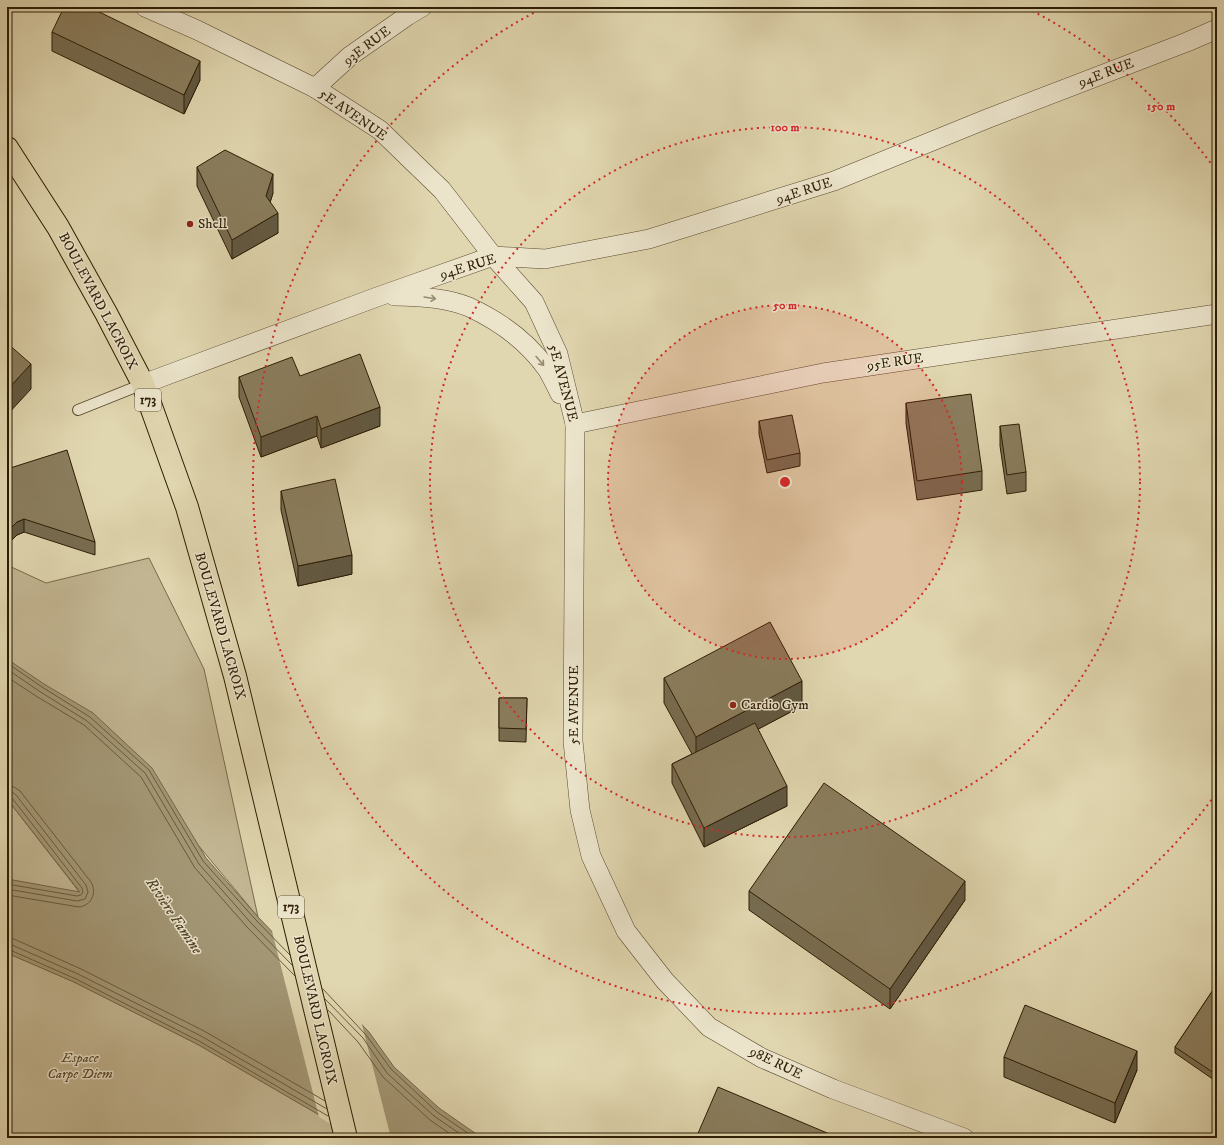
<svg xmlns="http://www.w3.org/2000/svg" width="1224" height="1145" viewBox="0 0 1224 1145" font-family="'IM FELL DW Pica',serif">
<rect width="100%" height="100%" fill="#e0d6af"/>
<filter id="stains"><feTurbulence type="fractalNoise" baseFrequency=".005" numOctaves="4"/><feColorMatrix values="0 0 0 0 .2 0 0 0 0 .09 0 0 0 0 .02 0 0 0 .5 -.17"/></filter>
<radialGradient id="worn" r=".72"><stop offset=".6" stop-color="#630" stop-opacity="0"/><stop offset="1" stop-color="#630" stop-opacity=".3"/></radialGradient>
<g fill="#c2b692" stroke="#78694b">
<polygon points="149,558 204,669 258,917 198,845 7,661 7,565 46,583"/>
<polygon points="7,799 80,893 7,879"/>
<polygon points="7,953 74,982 197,1044 347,1131 349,1138 7,1138"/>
</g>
<polygon fill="#a39775" stroke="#746648" points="7,659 44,684 93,713 152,768 206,858 258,917 369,1032 394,1067 439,1108 482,1138 359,1138 197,1044 74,982 7,953 7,879 80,892 7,799"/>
<polygon fill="#e0d6af" points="271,927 361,1021 391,1138 355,1138 319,1117"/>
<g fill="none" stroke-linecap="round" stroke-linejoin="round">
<g stroke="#685a3c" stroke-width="1">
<polyline points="7,663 42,687 90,717 149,770 203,861 255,919 290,955"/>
<polyline points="7,669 39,691 87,721 145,773 199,864 251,923 292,965"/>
<polyline points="7,677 36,696 84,725 141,777 195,868 247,927 295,976"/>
<path d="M7 786 14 787 20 791 91 882C97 893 92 905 79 907L7 895"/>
<polyline points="7,792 12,792 16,795 86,885 88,892 85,899 77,901 7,889"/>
<polyline points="7,797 12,798 82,888 83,892 81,895 77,896 7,884"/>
<polyline points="7,938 14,939 81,969 204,1031 325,1101"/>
<polyline points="7,944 12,945 78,974 201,1036 327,1109"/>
<polyline points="7,949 10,950 76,979 199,1041 328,1116"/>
<polyline points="323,989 366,1035 391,1069 437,1112 475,1138"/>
<polyline points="325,999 363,1038 387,1073 434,1116 466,1138"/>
<polyline points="328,1010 358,1042 383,1077 430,1120 456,1138"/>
</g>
<g stroke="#5a4a2f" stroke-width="12">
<polyline id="service" points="78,410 143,384"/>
</g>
<g stroke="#5a4a2f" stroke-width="20">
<g id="minor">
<polyline points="145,7 197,30 315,88 380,130 442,190 493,256 534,302 558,354 575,424 573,741 580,810 591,856 626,931 665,981 709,1027 762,1058 833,1089 964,1138"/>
<polyline points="315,88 350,56 407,16 422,7"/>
<path d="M394 296C417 296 447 298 469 307 499 321 528 342 547 369 552 377 556 386 560 394"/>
<polyline points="143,384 377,297 493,256 545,259 649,239 834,181 989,118 1187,42 1217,29"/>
<polyline points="575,424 823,373 1217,314"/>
</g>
</g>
<g stroke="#2d1c04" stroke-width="24">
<polyline id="primary" points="7,148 58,227 106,313 143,384 187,507 235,676 346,1138"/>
</g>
<use href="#service" stroke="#ebe4cb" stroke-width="10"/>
<use href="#minor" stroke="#ebe4cb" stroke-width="19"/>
<use href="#primary" stroke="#e0d6af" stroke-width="22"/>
</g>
<g fill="#776c50" stroke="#2d1c04">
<polygon points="52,32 200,80 184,114 52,51"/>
<polygon points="197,167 273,193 270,202 278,233 232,259 197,186"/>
<polygon points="300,376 380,426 321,448 317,436 261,457 239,397 239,377"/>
<polygon points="906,403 982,471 982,490 917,500 906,423"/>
<polygon points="759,421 800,453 800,466 767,473 759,434"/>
<polygon points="1000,426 1026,472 1026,491 1007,494 1000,446"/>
<polygon points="7,469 95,542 95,555 24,532 17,535 7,545"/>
<polygon points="281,491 352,574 298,586 281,510"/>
<polygon points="664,678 802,706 758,729 787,806 704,847 672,783 672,764 692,754 664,703"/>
<polygon points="499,698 527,698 526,742 499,741"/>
<polygon points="749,891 965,900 890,1009 749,910"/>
<polygon points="1217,984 1217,1082 1175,1053 1175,1047"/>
<polygon points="1004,1057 1137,1070 1115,1123 1004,1077"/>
</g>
<g fill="#615841" stroke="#2d1c04">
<polygon points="200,61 200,80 184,114 184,95"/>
<polygon points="273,174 273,193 266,216 266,196"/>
<polygon points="278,213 278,233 232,259 232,240"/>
<polygon points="31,364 31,389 7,415 7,390"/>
<polygon points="380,407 380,426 321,448 321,429"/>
<polygon points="317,416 317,436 261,457 261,437"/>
<polygon points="24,519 24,532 17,535 7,545 7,532 17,522"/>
<polygon points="352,555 352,574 298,586 298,566"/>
<polygon points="802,681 802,706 696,762 696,737"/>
<polygon points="787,786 787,806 704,847 704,828"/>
<polygon points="965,881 965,900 890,1009 890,989"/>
<polygon points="1137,1051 1137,1070 1115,1123 1115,1103"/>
</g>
<g fill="#8a7d5d" stroke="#2d1c04">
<polygon points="64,7 89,7 200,61 184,95 52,32"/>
<polygon points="225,150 273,174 266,196 278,213 232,240 197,167"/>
<polygon points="7,343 31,364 7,390"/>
<polygon points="360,354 380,407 321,429 317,416 261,437 239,377 292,357 300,376"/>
<polygon points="971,394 982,471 917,481 906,403"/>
<polygon points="792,415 800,453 767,460 759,421"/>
<polygon points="1019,424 1026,472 1007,475 1000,426"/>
<polygon points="67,450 95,542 24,519 17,522 7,532 7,469"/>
<polygon points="335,479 352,555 298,566 281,491"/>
<polygon points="770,622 802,681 696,737 664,678"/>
<polygon points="499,698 527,698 526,729 499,728"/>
<polygon points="755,723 787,786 704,828 672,764"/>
<polygon points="824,783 965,881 890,989 749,891"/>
<polygon points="1217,984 1217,1075 1175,1047"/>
<polygon points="1025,1005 1137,1051 1115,1103 1004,1057"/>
<polygon points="718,1087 839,1138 696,1138"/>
</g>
<defs><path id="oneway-shaft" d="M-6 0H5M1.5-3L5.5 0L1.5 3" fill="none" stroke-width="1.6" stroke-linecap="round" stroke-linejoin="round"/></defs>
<g stroke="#968a71">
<use href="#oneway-shaft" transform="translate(430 298) rotate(9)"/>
<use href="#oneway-shaft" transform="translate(540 361) rotate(50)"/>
</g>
<circle cx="785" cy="482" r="177" fill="#d62828" fill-opacity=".12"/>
<g fill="none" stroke="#d62828" stroke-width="2" stroke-dasharray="2 4">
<circle cx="785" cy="482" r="177"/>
<circle cx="785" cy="482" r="355"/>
<path d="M1215 795A532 532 0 1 1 543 8M1027 8A532 532 0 0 1 1215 169"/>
</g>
<g fill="#8f2418" stroke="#ebe4cb" stroke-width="1.5">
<circle cx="190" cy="224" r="4"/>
<circle cx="733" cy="705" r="4"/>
</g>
<g text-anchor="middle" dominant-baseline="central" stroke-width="3" stroke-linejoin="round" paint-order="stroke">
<g fill="#ebe4cb" stroke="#665840" stroke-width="1">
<rect x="135" y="389" width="26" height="22" rx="3"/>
<rect x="278" y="896" width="26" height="22" rx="3"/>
</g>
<g font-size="13" font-weight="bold" fill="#2d1c04">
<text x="148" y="400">173</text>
<text x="291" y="907">173</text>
</g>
<g font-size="14" fill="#2d1c04" stroke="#ebe4cb">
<text transform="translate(367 46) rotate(-37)">93E RUE</text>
<text transform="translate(1106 73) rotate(-21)">94E RUE</text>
<text transform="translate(353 115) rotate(35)">5E AVENUE</text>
<text transform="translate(804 191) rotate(-18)">94E RUE</text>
<text transform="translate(468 267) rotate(-17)">94E RUE</text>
<text transform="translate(98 301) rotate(62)">BOULEVARD LACROIX</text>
<text transform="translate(895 362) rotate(-8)">95E RUE</text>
<text transform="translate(563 383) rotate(75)">5E AVENUE</text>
<text transform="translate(220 626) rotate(74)">BOULEVARD LACROIX</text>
<text transform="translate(574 705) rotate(-90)">5E AVENUE</text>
<text transform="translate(315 1010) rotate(77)">BOULEVARD LACROIX</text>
<text transform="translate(776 1063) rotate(26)">98E RUE</text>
</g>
<g font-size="14" fill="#2d1c04" stroke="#ebe4cb" text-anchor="start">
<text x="198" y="224">Shell</text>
<text x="741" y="705">Cardio Gym</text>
</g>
<g font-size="14" font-style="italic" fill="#5a4a2f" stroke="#ebe4cb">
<text x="80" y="1058">Espace<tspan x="80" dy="16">Carpe Diem</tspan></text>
</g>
<g font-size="15" font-style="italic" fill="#56472c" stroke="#ebe4cb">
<text transform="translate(174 916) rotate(56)">Rivière Famine</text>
</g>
</g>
<circle cx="785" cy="482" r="6" fill="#d62828" stroke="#ebe4cb" stroke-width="2"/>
<g font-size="12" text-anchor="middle" font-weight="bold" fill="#d62828" stroke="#ebe4cb" stroke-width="3" stroke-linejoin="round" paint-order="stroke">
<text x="1161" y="110">150 m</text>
<text x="785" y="131">100 m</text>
<text x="785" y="309">50 m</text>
</g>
<rect width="1224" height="1145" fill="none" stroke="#e0d6af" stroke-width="24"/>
<rect x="8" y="8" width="1208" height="1129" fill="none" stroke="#2d1c04" stroke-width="2"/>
<rect x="12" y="12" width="1200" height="1121" fill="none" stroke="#2d1c04"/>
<rect width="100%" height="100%" filter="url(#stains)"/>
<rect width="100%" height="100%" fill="url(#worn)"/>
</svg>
